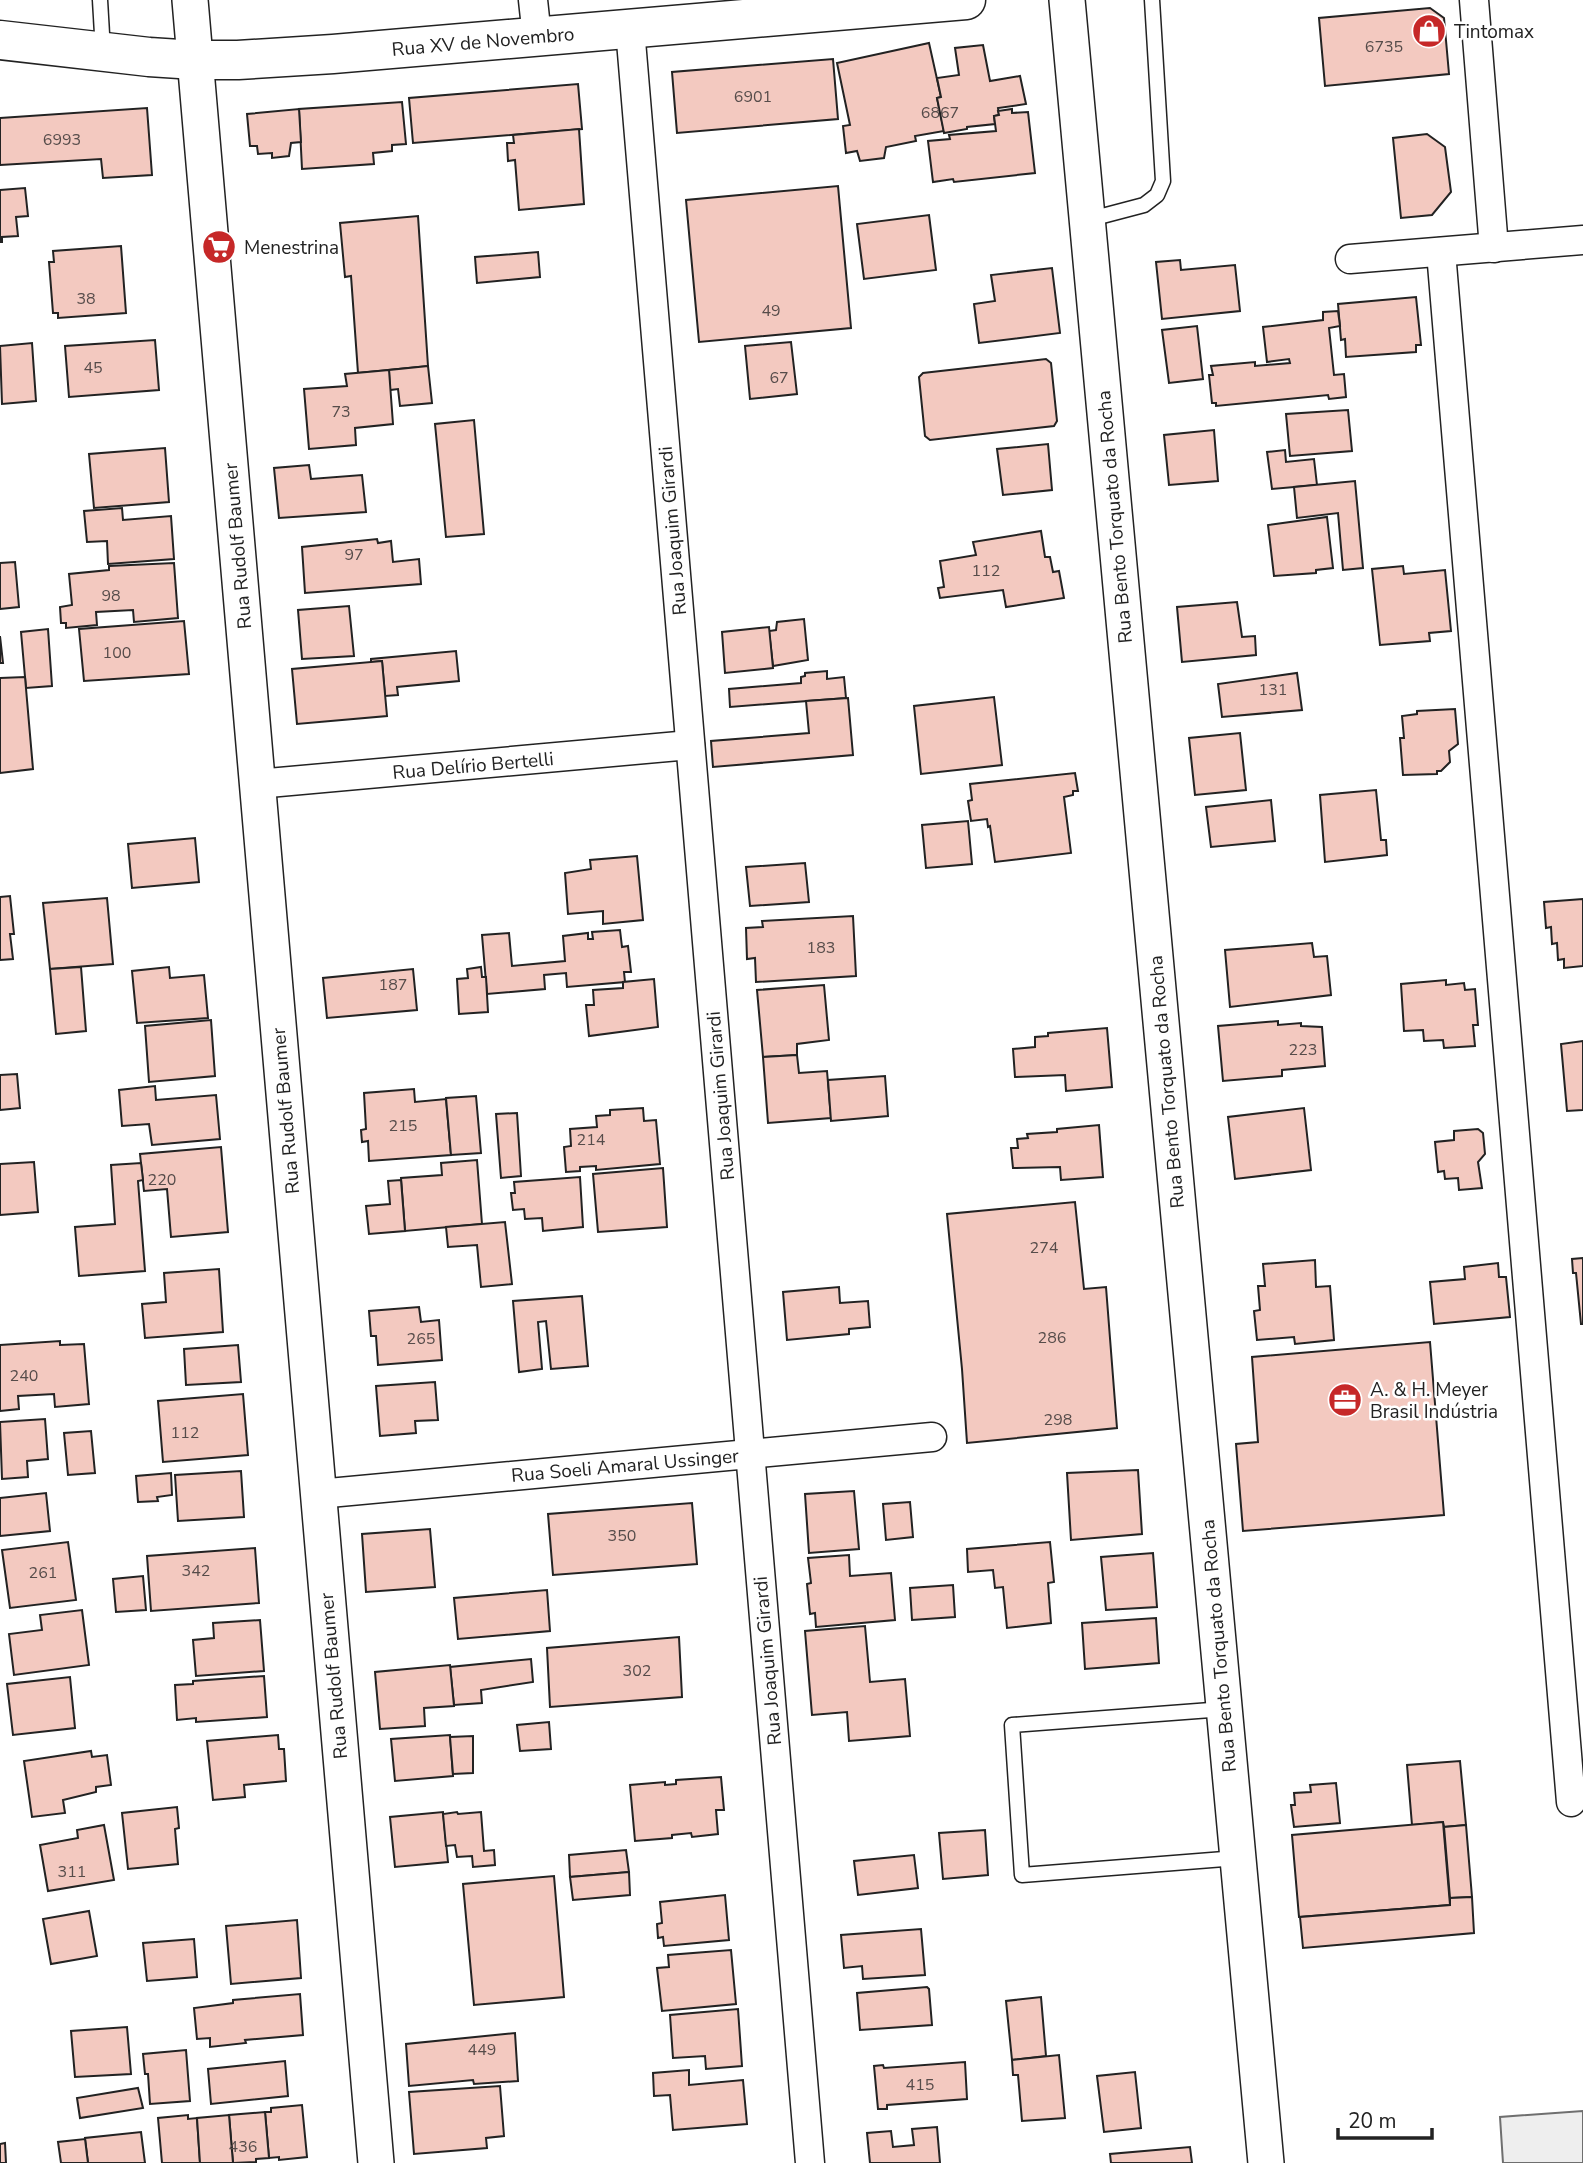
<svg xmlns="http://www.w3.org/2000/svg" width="1583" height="2163" font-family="'Nunito Sans',sans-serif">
<rect width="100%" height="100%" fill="#fff"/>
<polygon fill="#eee" stroke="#6f6f6f" stroke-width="2" points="1583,2111 1583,2163 1503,2163 1500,2117"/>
<g fill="#f3c9c0" stroke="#222" stroke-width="2">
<polygon points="1430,8 1444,18 1449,74 1325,86 1319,18"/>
<polygon points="929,43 941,97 937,98 944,131 915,136 916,141 886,147 884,158 860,161 857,151 846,153 843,126 850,125 837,63"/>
<polygon points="983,45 990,81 1020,76 1026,104 998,108 999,115 994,116 995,124 967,127 967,129 944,133 937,98 941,97 937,78 959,75 955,48"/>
<polygon points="833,59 838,119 677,133 672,72"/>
<polygon points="578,84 582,129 413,143 409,98"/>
<polygon points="402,102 406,144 392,145 392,151 373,153 374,164 302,169 299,109"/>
<polygon points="147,108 152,175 103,178 101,159 0,165 0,118"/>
<polygon points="299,109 301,142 291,143 289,156 272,158 272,153 258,154 257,146 250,146 247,114"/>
<polygon points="1012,109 1012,113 1028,112 1035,173 954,182 953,179 933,182 928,141 950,139 949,135 996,131 994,116 999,115 998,111"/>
<polygon points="579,129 584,204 519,210 515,160 508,161 507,143 514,143 513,135"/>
<polygon points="1427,134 1445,147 1451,192 1432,215 1401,218 1393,138"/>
<polygon points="838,186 851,328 699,342 686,200"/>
<polygon points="25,188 28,216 16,217 18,236 2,237 2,242 0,242 0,190"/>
<polygon points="929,215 936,270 864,279 857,224"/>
<polygon points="418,216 428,366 358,373 351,276 345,277 340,223"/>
<polygon points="121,246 126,313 58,318 58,313 53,313 49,262 54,262 53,251"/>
<polygon points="538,252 540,277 477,283 475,257"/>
<polygon points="1180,260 1181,270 1235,265 1240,311 1162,319 1156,262"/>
<polygon points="1052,268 1060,333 979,343 974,304 995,301 991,275"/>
<polygon points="1416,297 1421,345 1416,345 1416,352 1346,357 1345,339 1341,340 1338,304"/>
<polygon points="1338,311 1340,326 1329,328 1334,375 1344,374 1346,397 1329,399 1328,395 1216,406 1216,403 1212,403 1209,375 1213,375 1211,366 1255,362 1255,366 1290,363 1289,359 1267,362 1263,327 1323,320 1323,312"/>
<polygon points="1197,326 1203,379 1169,383 1162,330"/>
<polygon points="155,340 159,390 69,397 65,346"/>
<polygon points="791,342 797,394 750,399 745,346"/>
<polygon points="32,343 36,401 2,404 0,346"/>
<polygon points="1046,359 1051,363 1057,421 1054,426 930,440 925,436 919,377 923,373"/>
<polygon points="428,366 432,403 400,406 398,389 390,390 389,370"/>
<polygon points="389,370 393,424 355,428 356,445 309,449 304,389 347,386 345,374"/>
<polygon points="1348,410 1352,451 1290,456 1286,414"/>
<polygon points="474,420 484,534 446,537 435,424"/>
<polygon points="1214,430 1218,481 1169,485 1164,435"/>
<polygon points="1048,444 1052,490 1003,495 997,449"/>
<polygon points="165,448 169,502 94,508 89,454"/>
<polygon points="1285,450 1286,462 1314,459 1317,485 1272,489 1267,452"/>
<polygon points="309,465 311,479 362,475 366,512 279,518 274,468"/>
<polygon points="1355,481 1363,568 1343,570 1338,513 1297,518 1294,487"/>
<polygon points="122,508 123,520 171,516 174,559 108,564 107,541 87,542 84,511"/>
<polygon points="1327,517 1333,568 1316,570 1316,573 1274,576 1268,525"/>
<polygon points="1041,531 1045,557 1050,557 1053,572 1059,571 1064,598 1006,607 1003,590 940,598 938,588 944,587 940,561 976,555 973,542"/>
<polygon points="377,539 378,543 391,541 393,562 419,559 421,584 305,593 302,547"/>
<polygon points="15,562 19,607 0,609 0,563"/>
<polygon points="174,563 178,618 134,622 133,610 96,612 97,625 66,628 66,623 61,623 60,607 72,605 69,574 109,570 109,566"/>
<polygon points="1403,566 1404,574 1445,570 1451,631 1429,633 1430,641 1380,645 1372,569"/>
<polygon points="1237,602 1242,637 1255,636 1256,655 1182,662 1177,607"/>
<polygon points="349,606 354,656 302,659 298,610"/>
<polygon points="804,619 808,660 773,666 769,631 776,630 777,622"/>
<polygon points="184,621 189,674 84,681 79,629"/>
<polygon points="769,627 773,668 725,673 722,632"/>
<polygon points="48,629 52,686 26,688 21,632"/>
<polygon points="0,636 3,663 0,663"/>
<polygon points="456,651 459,681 397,687 398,695 385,696 382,661 371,662 371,659"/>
<polygon points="382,661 387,716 297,724 292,669"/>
<polygon points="827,671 827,679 844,677 846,698 730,707 729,689 801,683 801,677 805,676 805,673"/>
<polygon points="1297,673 1302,710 1222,717 1218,684"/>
<polygon points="25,677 33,769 0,773 0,678"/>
<polygon points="994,697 1002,765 921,774 914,706"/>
<polygon points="848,698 853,755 713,767 711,741 809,733 806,701"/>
<polygon points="1455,709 1458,744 1449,751 1450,762 1441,771 1437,771 1437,774 1403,775 1400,738 1404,738 1402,716 1417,714 1417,711"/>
<polygon points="1240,733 1246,790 1195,795 1189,738"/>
<polygon points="1075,773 1078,791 1073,791 1073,795 1064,797 1071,853 995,862 990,826 988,827 987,819 971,821 968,801 972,800 970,784"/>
<polygon points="1376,790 1381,840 1386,840 1387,855 1325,862 1320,795"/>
<polygon points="1271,800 1275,841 1211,847 1206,807"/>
<polygon points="968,821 972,864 926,868 922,825"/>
<polygon points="195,838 199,882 132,888 128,844"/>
<polygon points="637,856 643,920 603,924 603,911 568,914 565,873 591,869 590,860"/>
<polygon points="805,863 809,902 750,906 746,867"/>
<polygon points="10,896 14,934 10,934 13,959 0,960 0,897"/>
<polygon points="107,898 113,964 50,969 43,903"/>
<polygon points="1583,899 1583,966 1564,968 1564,959 1558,960 1557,943 1552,944 1551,927 1546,928 1544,902"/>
<polygon points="853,916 856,976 756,982 755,958 747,959 746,928 763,927 762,921"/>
<polygon points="620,930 622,947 628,946 631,972 624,972 625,982 567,987 566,973 544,975 545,989 487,994 482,935 509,933 512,966 565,961 563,936 588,933 588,939 593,939 592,932"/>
<polygon points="1312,943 1314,957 1327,956 1331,995 1230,1007 1225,950"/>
<polygon points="81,967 86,1031 56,1034 50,969"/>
<polygon points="169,967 170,978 204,975 208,1018 137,1023 132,971"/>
<polygon points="481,967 482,977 486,977 488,1012 459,1014 457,979 468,978 467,969"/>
<polygon points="413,969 417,1010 327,1018 323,978"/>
<polygon points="654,979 658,1027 589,1036 586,1005 594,1005 593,990 623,988 623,982"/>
<polygon points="1446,980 1446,985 1464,983 1465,990 1475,989 1478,1025 1473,1025 1475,1046 1444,1048 1443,1040 1424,1041 1423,1030 1404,1031 1401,984"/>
<polygon points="824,985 829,1040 797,1044 797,1055 763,1057 757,990"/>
<polygon points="211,1020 215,1076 149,1082 145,1026"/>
<polygon points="1278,1021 1278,1025 1301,1023 1301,1026 1322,1027 1325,1066 1282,1070 1282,1076 1223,1081 1218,1026"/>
<polygon points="1107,1028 1112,1087 1066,1091 1065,1075 1015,1077 1013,1049 1035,1047 1035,1037 1048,1036 1048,1033"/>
<polygon points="1583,1041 1583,1110 1567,1111 1561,1044"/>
<polygon points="797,1055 799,1073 827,1071 831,1118 768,1123 763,1057"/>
<polygon points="17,1074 20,1108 0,1110 0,1075"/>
<polygon points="885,1076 888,1116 831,1121 828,1080"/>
<polygon points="155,1086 156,1100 216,1095 220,1139 152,1145 149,1124 122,1126 119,1090"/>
<polygon points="414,1089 415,1102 446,1099 451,1155 369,1161 368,1141 362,1142 361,1130 366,1129 364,1093"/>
<polygon points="476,1096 481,1153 451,1155 446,1098"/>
<polygon points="643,1108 644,1121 656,1120 660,1164 596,1170 596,1166 580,1167 580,1171 566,1172 564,1147 571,1146 570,1129 597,1127 596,1116 610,1115 610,1110"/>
<polygon points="1304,1108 1311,1170 1235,1179 1228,1117"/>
<polygon points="517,1113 521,1176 501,1178 496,1114"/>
<polygon points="1099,1125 1103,1177 1061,1180 1060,1167 1013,1168 1011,1148 1018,1148 1017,1139 1028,1138 1027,1134 1057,1132 1057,1129"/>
<polygon points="1478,1129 1483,1133 1485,1154 1478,1162 1482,1188 1459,1190 1458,1178 1445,1179 1444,1171 1438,1172 1435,1142 1454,1140 1454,1131"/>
<polygon points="221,1147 228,1232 171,1237 167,1189 144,1191 140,1154"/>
<polygon points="477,1160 482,1224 405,1231 401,1178 442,1175 441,1163"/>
<polygon points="34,1162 38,1212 0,1215 0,1164"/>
<polygon points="141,1163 143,1180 138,1181 145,1271 79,1276 75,1227 115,1224 111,1165"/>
<polygon points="663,1168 667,1227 598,1232 593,1174"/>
<polygon points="580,1177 583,1227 543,1231 542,1218 525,1219 524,1209 513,1210 511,1193 515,1193 514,1182"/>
<polygon points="401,1180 405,1231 369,1234 366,1206 390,1204 388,1181"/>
<polygon points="1075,1202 1084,1289 1106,1287 1117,1428 967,1443 962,1369 947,1214"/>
<polygon points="505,1222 512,1284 481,1287 477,1245 448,1247 446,1227"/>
<polygon points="1583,1258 1583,1324 1581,1324 1576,1273 1573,1273 1572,1259"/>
<polygon points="1315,1260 1316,1287 1330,1286 1334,1340 1295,1344 1294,1337 1257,1340 1254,1311 1260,1310 1258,1286 1265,1286 1263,1264"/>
<polygon points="1498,1263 1499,1277 1506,1277 1510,1317 1434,1324 1430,1282 1465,1279 1464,1267"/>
<polygon points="219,1269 223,1332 145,1338 142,1304 166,1302 164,1273"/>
<polygon points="839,1287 840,1303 868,1301 870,1327 849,1329 849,1334 787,1340 783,1292"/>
<polygon points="582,1296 588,1366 551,1369 546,1321 538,1322 542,1369 519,1372 513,1301"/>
<polygon points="419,1307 421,1322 439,1320 442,1360 378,1365 376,1336 371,1336 369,1311"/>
<polygon points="60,1341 60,1345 84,1344 89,1404 55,1407 54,1394 18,1396 19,1409 0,1411 0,1345"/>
<polygon points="1430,1342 1444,1515 1243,1531 1236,1444 1258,1442 1252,1357"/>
<polygon points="238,1345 241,1382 186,1385 184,1349"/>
<polygon points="435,1382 438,1420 415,1421 416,1433 380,1436 376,1386"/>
<polygon points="243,1394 248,1455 163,1462 158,1401"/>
<polygon points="45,1419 48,1459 27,1461 28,1477 2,1479 0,1422"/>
<polygon points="91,1431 95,1473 68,1475 64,1433"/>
<polygon points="1138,1470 1142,1534 1071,1540 1067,1473"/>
<polygon points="241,1471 244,1517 178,1521 175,1475"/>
<polygon points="171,1473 172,1495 157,1497 158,1501 138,1502 136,1476"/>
<polygon points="854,1491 859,1549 809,1553 805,1494"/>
<polygon points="46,1493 50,1531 0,1536 0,1498"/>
<polygon points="910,1502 913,1537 886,1540 883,1504"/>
<polygon points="692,1503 697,1564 553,1575 548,1514"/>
<polygon points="430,1529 435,1587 366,1592 362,1534"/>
<polygon points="68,1542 76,1600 10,1608 2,1550"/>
<polygon points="1050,1542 1054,1582 1048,1583 1051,1623 1007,1628 1003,1587 995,1588 993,1570 968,1572 967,1549"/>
<polygon points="255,1548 259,1603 151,1611 147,1556"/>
<polygon points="1153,1553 1157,1607 1106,1610 1101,1557"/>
<polygon points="849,1555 850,1576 891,1573 895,1620 816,1627 815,1613 810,1614 807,1584 811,1583 808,1558"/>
<polygon points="143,1576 146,1610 116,1612 113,1579"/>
<polygon points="953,1585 955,1617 912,1620 910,1588"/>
<polygon points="547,1590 550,1631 458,1639 454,1598"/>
<polygon points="82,1610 89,1665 14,1675 9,1634 42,1630 40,1615"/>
<polygon points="1156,1618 1159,1663 1085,1669 1082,1623"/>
<polygon points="260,1620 264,1671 196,1676 193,1640 214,1638 213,1623"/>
<polygon points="865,1626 870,1682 905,1679 910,1736 849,1741 847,1712 812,1715 805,1631"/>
<polygon points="679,1637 682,1697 550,1707 547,1648"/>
<polygon points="531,1659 533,1682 481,1690 482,1703 454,1705 450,1667"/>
<polygon points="450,1665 454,1706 424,1708 425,1726 380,1729 375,1672"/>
<polygon points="264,1676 267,1717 196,1722 196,1718 177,1720 175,1685 193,1684 193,1681"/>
<polygon points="70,1677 75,1728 13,1735 7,1684"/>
<polygon points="549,1722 551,1749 520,1751 517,1725"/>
<polygon points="278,1735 279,1749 284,1749 286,1781 244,1785 245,1797 213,1800 207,1741"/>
<polygon points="450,1735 453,1776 395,1781 391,1739"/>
<polygon points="473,1736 473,1773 453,1774 450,1737"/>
<polygon points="91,1751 92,1757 107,1755 111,1785 96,1787 96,1792 63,1800 65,1813 32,1817 24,1761"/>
<polygon points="1460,1761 1466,1825 1444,1827 1443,1822 1412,1825 1407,1765"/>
<polygon points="721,1777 724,1810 716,1810 718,1834 692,1837 691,1833 672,1835 672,1838 635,1841 630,1785 665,1782 665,1785 676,1784 676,1780"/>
<polygon points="1336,1783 1340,1823 1294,1827 1291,1805 1295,1805 1294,1793 1311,1792 1310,1785"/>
<polygon points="177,1807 179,1828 175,1829 178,1864 128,1869 122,1813"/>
<polygon points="443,1812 448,1862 395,1867 390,1817"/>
<polygon points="457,1812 458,1814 481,1812 484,1851 494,1850 495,1865 473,1867 472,1856 457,1857 455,1845 446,1846 443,1814"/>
<polygon points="1443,1822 1450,1905 1299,1917 1292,1835"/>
<polygon points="104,1825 114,1880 48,1891 40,1845 78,1838 77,1830"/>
<polygon points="1466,1825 1472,1897 1450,1898 1444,1827"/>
<polygon points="985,1830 988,1875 943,1879 939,1833"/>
<polygon points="626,1850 629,1872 570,1877 569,1855"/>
<polygon points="914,1855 918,1888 858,1895 854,1861"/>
<polygon points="629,1872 630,1895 573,1900 570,1877"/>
<polygon points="554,1876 564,1997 474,2005 463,1884"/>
<polygon points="725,1895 729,1940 664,1946 663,1937 658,1938 657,1924 662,1923 660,1902"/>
<polygon points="1472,1897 1474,1933 1303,1948 1300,1917 1450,1905 1450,1898"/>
<polygon points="89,1911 97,1956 51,1964 43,1919"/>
<polygon points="297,1920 301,1978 231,1984 226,1926"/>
<polygon points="921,1929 925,1975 863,1979 862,1966 844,1968 841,1935"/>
<polygon points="194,1939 197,1977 147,1981 143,1943"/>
<polygon points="731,1950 736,2004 662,2011 657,1968 669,1967 668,1955"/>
<polygon points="927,1987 929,1989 932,2025 860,2030 857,1993"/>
<polygon points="300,1994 303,2035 245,2040 246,2043 210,2047 210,2038 197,2039 194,2008 233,2003 233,2000"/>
<polygon points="1041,1997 1046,2056 1012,2060 1006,2001"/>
<polygon points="738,2009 742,2066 706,2069 705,2056 673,2058 670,2015"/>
<polygon points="127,2027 131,2074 75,2077 71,2031"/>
<polygon points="515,2033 518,2081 474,2084 473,2080 409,2086 406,2044"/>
<polygon points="186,2050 190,2101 150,2104 148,2074 145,2074 143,2054"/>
<polygon points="1059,2055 1065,2118 1022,2121 1018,2075 1013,2075 1012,2060"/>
<polygon points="285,2061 288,2096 211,2104 208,2069"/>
<polygon points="965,2062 967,2099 887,2105 887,2109 878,2109 874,2066 883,2065 884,2068"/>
<polygon points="689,2070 689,2085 743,2080 747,2124 673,2130 670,2095 654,2096 653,2073"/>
<polygon points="1135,2072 1141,2128 1104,2132 1097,2076"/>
<polygon points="500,2086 504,2136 486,2138 487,2148 414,2154 409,2092"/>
<polygon points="138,2088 143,2108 80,2118 77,2098"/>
<polygon points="302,2105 307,2157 279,2160 279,2157 269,2158 265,2112 271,2112 271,2108"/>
<polygon points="265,2112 269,2158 256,2159 256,2162 233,2163 229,2115"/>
<polygon points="188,2115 188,2119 197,2118 200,2163 162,2163 158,2118"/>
<polygon points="229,2115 233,2163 200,2163 197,2118"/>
<polygon points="937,2127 940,2163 870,2163 867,2133 891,2131 893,2147 914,2145 912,2129"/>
<polygon points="141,2132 145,2163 88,2163 85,2138"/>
<polygon points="85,2139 88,2163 61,2163 58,2142"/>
<polygon points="5,2143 6,2163 0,2163 0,2144"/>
<polygon points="1190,2147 1192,2163 1111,2163 1110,2154"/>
</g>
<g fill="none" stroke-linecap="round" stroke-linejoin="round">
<g stroke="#222" stroke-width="17">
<g id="service">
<polyline points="100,0 103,51"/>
<polyline points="1087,220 1144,205 1157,195 1163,181 1152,0"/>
<polyline points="1224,1709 1012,1725 1022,1875 1237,1858"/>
</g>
</g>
<g stroke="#222" stroke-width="31">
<g id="minor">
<polyline points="533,0 537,37"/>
<polyline points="1474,0 1494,248"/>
<polyline points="630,29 810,2163"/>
<polyline points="1441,252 1571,1802"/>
<polyline points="1350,259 1583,240"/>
<polyline points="257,784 690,745"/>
<polyline points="318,1494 932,1437"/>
</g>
</g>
<g stroke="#222" stroke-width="38">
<g id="tertiary">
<polyline points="190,0 376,2163"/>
<polyline points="1067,0 1266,2163"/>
</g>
</g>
<g stroke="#222" stroke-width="41">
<polyline id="primary" points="0,40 149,57 195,60 238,60 333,54 966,0"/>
</g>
<use href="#service" stroke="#fff" stroke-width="14"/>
<use href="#minor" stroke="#fff" stroke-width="28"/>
<use href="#tertiary" stroke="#fff" stroke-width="35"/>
<use href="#primary" stroke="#fff" stroke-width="38"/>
</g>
<defs>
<g id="shop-disc" transform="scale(1.75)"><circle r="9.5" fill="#c62828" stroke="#fff"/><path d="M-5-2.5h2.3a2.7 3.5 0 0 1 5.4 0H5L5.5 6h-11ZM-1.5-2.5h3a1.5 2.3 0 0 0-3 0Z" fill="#fff"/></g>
<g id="supermarket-disc" transform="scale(1.75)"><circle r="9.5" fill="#c62828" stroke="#fff"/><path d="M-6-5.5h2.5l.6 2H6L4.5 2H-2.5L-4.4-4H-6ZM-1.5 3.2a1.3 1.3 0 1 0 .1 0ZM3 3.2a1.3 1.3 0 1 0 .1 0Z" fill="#fff"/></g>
<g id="office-disc" transform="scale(1.75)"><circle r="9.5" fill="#c62828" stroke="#fff"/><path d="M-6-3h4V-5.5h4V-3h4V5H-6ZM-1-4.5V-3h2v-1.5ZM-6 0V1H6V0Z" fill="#fff"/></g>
</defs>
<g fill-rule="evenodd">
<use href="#shop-disc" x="1429" y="31"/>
<use href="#supermarket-disc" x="219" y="247"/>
<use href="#office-disc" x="1345" y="1400"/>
</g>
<g text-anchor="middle" stroke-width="5" stroke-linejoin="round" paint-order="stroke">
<g font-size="16" fill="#564c4a">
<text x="1384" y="52">6735</text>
<text x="753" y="102">6901</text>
<text x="940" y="118">6867</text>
<text x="62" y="145">6993</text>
<text x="86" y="304">38</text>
<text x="771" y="316">49</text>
<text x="93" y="373">45</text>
<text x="779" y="383">67</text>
<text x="341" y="417">73</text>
<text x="354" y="560">97</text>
<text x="986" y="576">112</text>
<text x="111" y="601">98</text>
<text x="117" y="658">100</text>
<text x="1273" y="695">131</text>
<text x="821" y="953">183</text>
<text x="393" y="990">187</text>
<text x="1303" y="1055">223</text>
<text x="403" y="1131">215</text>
<text x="591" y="1145">214</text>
<text x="162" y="1185">220</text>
<text x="1044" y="1253">274</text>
<text x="1052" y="1343">286</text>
<text x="421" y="1344">265</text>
<text x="24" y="1381">240</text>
<text x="1058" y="1425">298</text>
<text x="185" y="1438">112</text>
<text x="622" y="1541">350</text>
<text x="196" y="1576">342</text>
<text x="43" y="1578">261</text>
<text x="637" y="1676">302</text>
<text x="72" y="1877">311</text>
<text x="482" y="2055">449</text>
<text x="920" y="2090">415</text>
<text x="243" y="2152">436</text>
</g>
<g font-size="19" fill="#222" stroke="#fff" text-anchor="start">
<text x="1454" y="38">Tintomax</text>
<text x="244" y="254">Menestrina</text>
<text x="1370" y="1396">A. &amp; H. Meyer<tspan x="1370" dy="22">Brasil Indústria</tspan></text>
</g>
<g font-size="19" fill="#222" stroke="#fff">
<text transform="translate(483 41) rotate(-5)" y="7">Rua XV de Novembro</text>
<text transform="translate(1114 517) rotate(-95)" y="7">Rua Bento Torquato da Rocha</text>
<text transform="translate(672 531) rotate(-95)" y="7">Rua Joaquim Girardi</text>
<text transform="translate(237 546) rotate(-95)" y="7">Rua Rudolf Baumer</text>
<text transform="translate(473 765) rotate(-5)" y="7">Rua Delírio Bertelli</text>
<text transform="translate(1166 1082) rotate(-95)" y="7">Rua Bento Torquato da Rocha</text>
<text transform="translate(720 1096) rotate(-95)" y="7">Rua Joaquim Girardi</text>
<text transform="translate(285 1111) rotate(-95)" y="7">Rua Rudolf Baumer</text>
<text transform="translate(625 1465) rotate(-5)" y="7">Rua Soeli Amaral Ussinger</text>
<text transform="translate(1218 1646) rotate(-95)" y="7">Rua Bento Torquato da Rocha</text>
<text transform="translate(767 1661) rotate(-95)" y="7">Rua Joaquim Girardi</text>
<text transform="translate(333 1676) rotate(-95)" y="7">Rua Rudolf Baumer</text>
</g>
</g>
<path d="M1338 2128v10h94v-10" fill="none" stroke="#222222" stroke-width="3.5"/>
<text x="1348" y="2128" font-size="21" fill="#222222" stroke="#ffffff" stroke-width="5" paint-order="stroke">20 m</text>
</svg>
